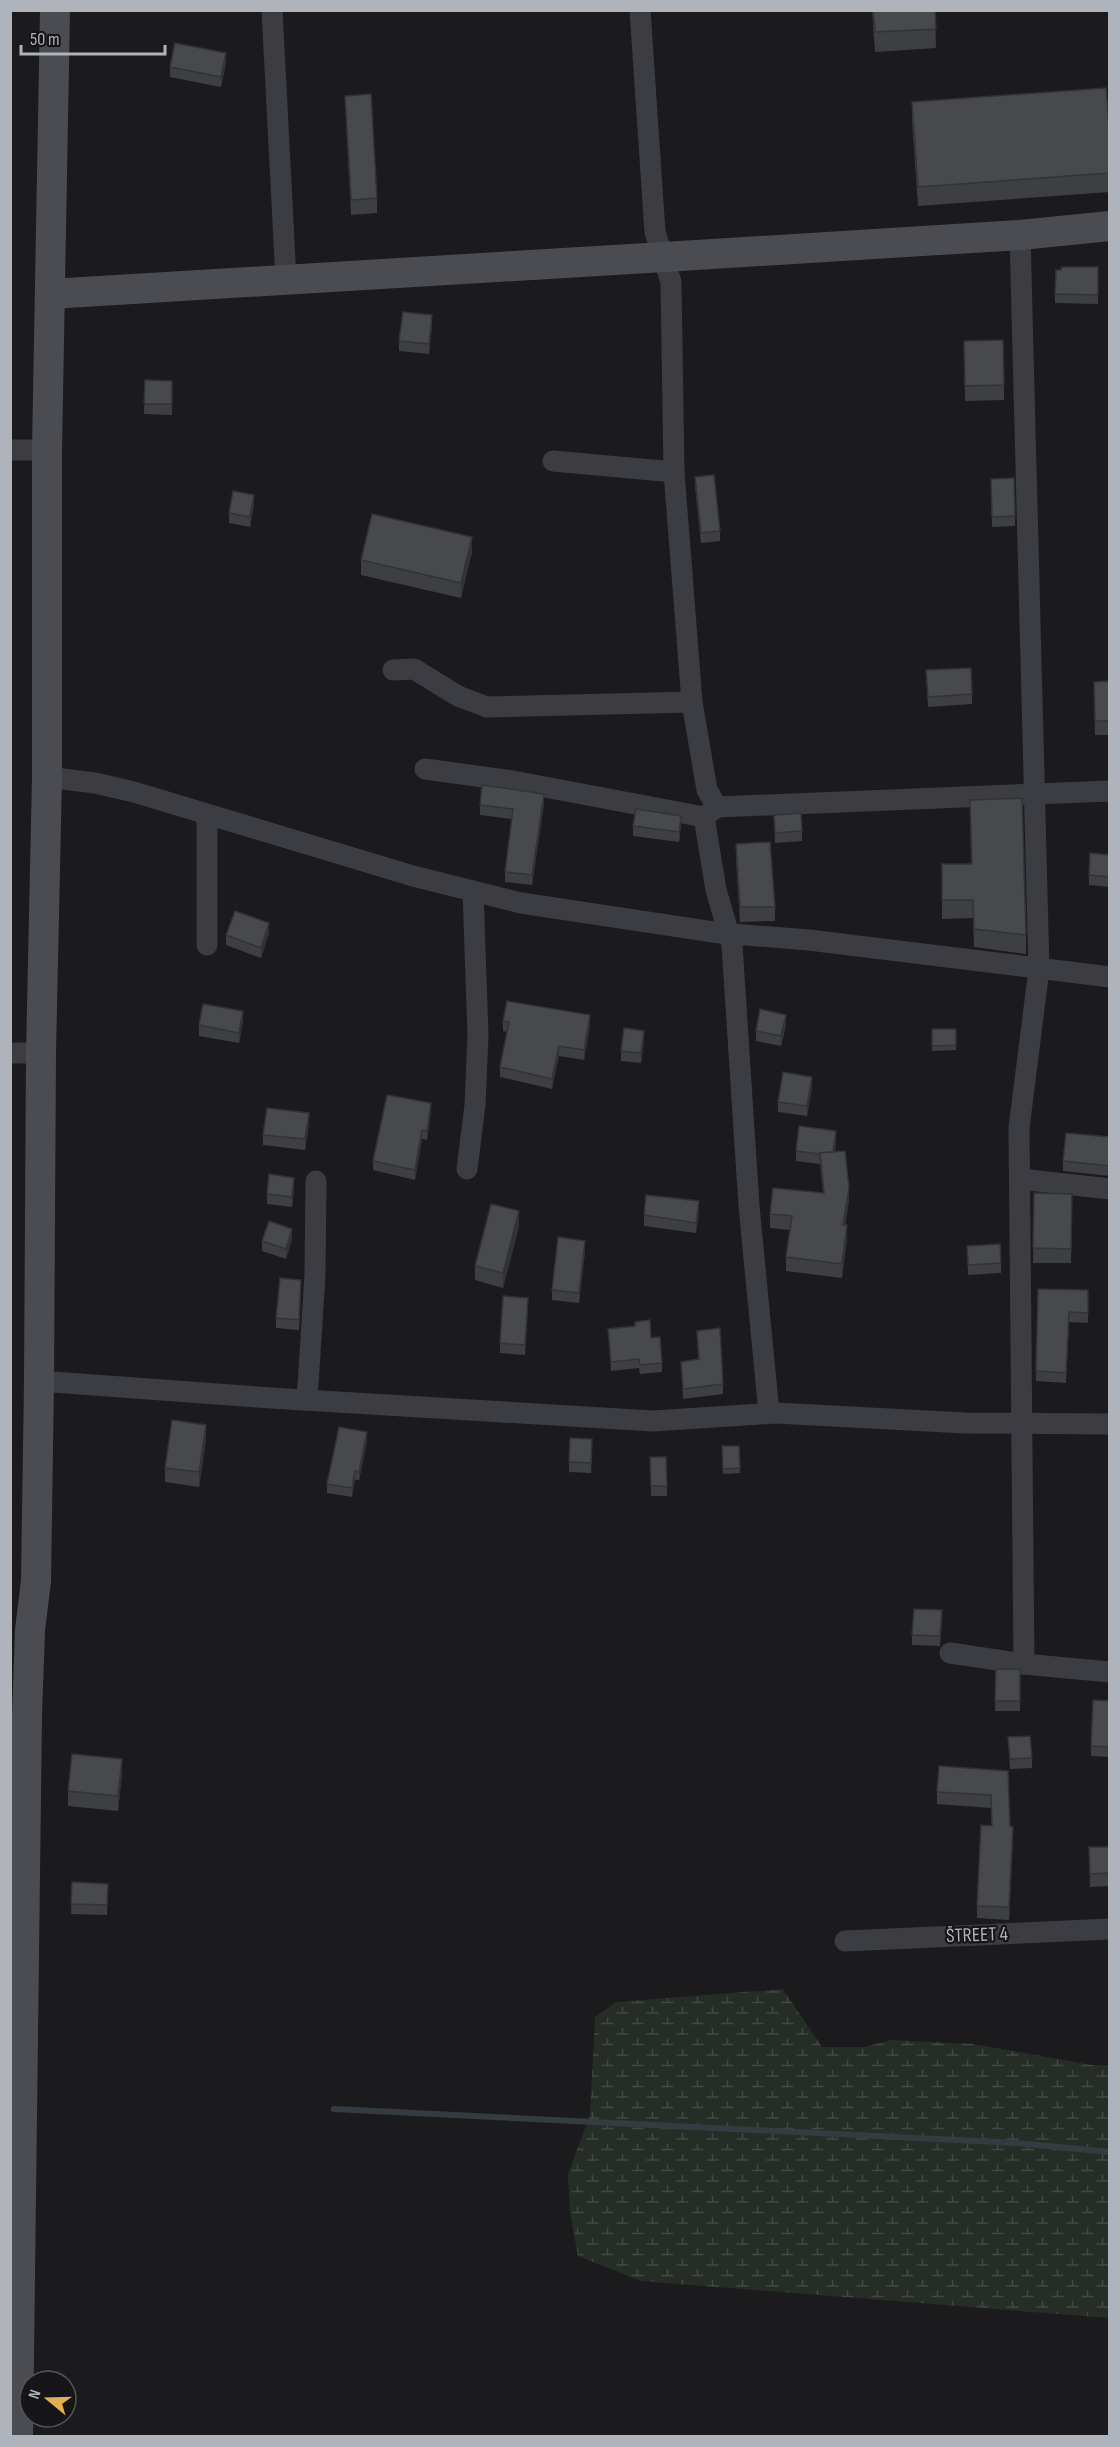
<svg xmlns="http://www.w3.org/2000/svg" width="1120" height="2447" font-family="'Sofia Sans Condensed',sans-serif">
<defs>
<pattern id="wetland-marsh" width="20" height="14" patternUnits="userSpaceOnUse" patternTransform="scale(1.5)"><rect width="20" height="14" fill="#252d26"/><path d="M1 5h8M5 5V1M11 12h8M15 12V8" fill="none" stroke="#424944"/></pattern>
</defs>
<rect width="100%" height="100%" fill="#1b1b1d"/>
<polygon fill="url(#wetland-marsh)" points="783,1989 822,2047 864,2047 891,2040 974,2044 1091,2065 1109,2065 1109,2318 641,2281 578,2256 570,2212 568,2174 590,2115 595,2017 616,2002"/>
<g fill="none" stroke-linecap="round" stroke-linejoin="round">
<polyline stroke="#343c42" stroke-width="6" points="334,2109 1017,2143 1110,2152"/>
<g stroke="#3c3d42" stroke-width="21">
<polyline points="272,10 286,280"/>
<polyline points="640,10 655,232 671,282 674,472 692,702 707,790 717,807 704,817 716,890 732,945 749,1206 769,1413"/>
<polyline points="1020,235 1039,969 1019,1128 1024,1664"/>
<polyline points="10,450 47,450"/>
<polyline points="553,461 674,472"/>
<polyline points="393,670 414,669 458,696 487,707 692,702"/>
<polyline points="425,769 513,781 704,817"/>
<polyline points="47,777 95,783 134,792 413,876 521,903 720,933 809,940 1110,977"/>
<polyline points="717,807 1110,791"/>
<polyline points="207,815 207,945"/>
<polyline points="10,1053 41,1053"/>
<polyline points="467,1169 475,1105 478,1035 473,891"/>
<polyline points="1020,1179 1110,1189"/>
<polyline points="39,1381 271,1398 653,1421 776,1413 965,1423 1110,1424"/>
<polyline points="307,1400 315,1275 316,1181"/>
<polyline points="950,1653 1024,1664 1110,1672"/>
<polyline points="845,1941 1110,1929"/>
</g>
<g stroke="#4a4c52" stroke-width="30">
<polyline points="50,294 664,257 1020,235 1110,226"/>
<polyline points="18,2436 27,1715 30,1630 36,1581 39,1381 41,1053 47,777 47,450 55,10"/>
</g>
</g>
<g fill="#3e3f42">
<polygon points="872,10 935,10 936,48 875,52"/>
<polygon points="226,63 221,87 170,77 170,67"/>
<polygon points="345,96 377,198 377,213 351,215"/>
<polygon points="912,102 1110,140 1110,192 918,206 912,121"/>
<polygon points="1098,267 1098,304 1055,303 1055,294 1061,270"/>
<polygon points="432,325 429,354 399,351 399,341"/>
<polygon points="964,341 1004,385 1004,400 965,401"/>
<polygon points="145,380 172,381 172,415 144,414"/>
<polygon points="695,477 720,531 720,541 701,543 695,487"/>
<polygon points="991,479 1015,516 1015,526 992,527"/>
<polygon points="254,505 250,527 229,523 229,513"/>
<polygon points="472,552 461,598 361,575 361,560"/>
<polygon points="926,670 972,694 972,704 928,707"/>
<polygon points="1110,681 1110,735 1095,735 1094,682"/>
<polygon points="970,800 1026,935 1026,954 974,947 973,918 942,919 942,864 971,864"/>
<polygon points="544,804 532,885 505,882 505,872 512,819 480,815 480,805"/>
<polygon points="774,815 802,831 802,841 775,843"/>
<polygon points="633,826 681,826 679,842 633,836"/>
<polygon points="736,844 775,907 775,921 740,922 736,859"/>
<polygon points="1110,855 1110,887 1089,885 1089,875"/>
<polygon points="269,933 261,958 226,945 226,935"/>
<polygon points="243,1021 239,1043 199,1036 199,1025"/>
<polygon points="503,1021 590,1025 584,1060 559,1056 552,1089 500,1077 500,1067 507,1032 503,1031"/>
<polygon points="786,1025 781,1046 756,1041 756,1031"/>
<polygon points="932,1029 956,1029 956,1050 932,1051"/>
<polygon points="644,1041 641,1063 621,1061 621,1051"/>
<polygon points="812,1087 807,1116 778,1112 778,1102"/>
<polygon points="431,1112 427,1140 422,1139 415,1180 373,1170 373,1161"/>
<polygon points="309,1123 305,1150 263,1145 263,1135"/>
<polygon points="1110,1137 1110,1176 1063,1171 1063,1161"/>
<polygon points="836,1141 835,1152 849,1201 845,1225 847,1239 842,1278 786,1271 786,1257 790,1230 770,1228 770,1214 823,1193 820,1164 796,1161 796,1151"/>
<polygon points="294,1188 292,1207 267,1204 267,1194"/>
<polygon points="1034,1193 1072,1209 1071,1263 1033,1263"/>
<polygon points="699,1211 696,1233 644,1226 644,1215"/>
<polygon points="519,1226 503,1288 475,1280 475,1266"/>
<polygon points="292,1239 286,1259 262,1251 262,1241"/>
<polygon points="967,1246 1001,1263 1001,1273 968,1275"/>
<polygon points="585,1251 579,1303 552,1300 552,1290"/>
<polygon points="1038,1289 1088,1290 1088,1323 1069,1322 1066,1383 1036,1381"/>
<polygon points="301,1290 299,1330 276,1328 276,1318"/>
<polygon points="528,1308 525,1355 500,1353 500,1343"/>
<polygon points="608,1329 651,1338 662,1363 662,1372 640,1374 639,1368 611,1371"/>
<polygon points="697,1331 723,1384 723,1394 683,1399 681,1362 698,1360"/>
<polygon points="206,1440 199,1487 165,1482 165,1468"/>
<polygon points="367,1441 359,1480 355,1480 352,1497 327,1493 327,1484"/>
<polygon points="722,1446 739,1446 740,1473 723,1474"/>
<polygon points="592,1449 591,1473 569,1472 569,1462"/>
<polygon points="650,1457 666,1457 667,1496 651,1496"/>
<polygon points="942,1620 940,1646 912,1645 912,1635"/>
<polygon points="996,1669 1020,1669 1020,1711 995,1711"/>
<polygon points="1110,1701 1110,1757 1091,1756 1091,1746"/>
<polygon points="1008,1737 1032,1758 1032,1768 1010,1769"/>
<polygon points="1008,1771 1010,1826 1013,1839 1009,1920 977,1918 977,1906 992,1826 991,1808 937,1804 937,1792"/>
<polygon points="122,1774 118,1811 68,1806 68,1791"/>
<polygon points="1089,1847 1110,1847 1110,1886 1090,1887"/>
<polygon points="72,1882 108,1884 107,1915 71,1914"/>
</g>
<g fill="#323336">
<polygon points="226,53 226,63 221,87 221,77"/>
<polygon points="432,315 432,325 429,354 429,344"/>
<polygon points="254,495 254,505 250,527 250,517"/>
<polygon points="472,537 472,552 461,598 461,583"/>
<polygon points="544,794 544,804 532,885 532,875"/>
<polygon points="681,816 681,826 679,842 679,832"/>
<polygon points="269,923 269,933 261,958 261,948"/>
<polygon points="243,1011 243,1021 239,1043 239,1033"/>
<polygon points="590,1015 590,1025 584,1060 584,1050"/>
<polygon points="786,1015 786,1025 781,1046 781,1036"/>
<polygon points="644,1031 644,1041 641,1063 641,1053"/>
<polygon points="559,1046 559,1056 552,1089 552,1079"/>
<polygon points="812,1077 812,1087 807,1116 807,1106"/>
<polygon points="431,1103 431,1112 427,1140 427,1131"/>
<polygon points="309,1113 309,1123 305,1150 305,1139"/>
<polygon points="422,1130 422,1139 415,1180 415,1170"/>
<polygon points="836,1131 836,1141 833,1166 833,1156"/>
<polygon points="294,1178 294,1188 292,1207 292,1197"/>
<polygon points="849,1187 849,1201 843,1239 843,1225"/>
<polygon points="699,1201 699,1211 696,1233 696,1223"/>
<polygon points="519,1211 519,1226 503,1288 503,1273"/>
<polygon points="847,1225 847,1239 842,1278 842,1264"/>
<polygon points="292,1229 292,1239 286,1259 286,1249"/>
<polygon points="585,1241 585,1251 579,1303 579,1293"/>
<polygon points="206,1425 206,1440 199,1487 199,1472"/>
<polygon points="367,1432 367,1441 359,1480 359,1472"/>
<polygon points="355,1471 355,1480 352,1497 352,1488"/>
<polygon points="942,1610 942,1620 940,1646 940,1636"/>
<polygon points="122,1759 122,1774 118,1811 118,1796"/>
<polygon points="1013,1827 1013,1839 1009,1920 1009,1907"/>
</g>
<g fill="#48494d" stroke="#323336" stroke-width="1.5">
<polygon points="873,10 935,10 936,29 875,32"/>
<polygon points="175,43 226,53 221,77 170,67"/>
<polygon points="1106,88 1110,140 1110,173 918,187 912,102"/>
<polygon points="371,94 377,198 351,200 345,96"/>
<polygon points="1061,267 1098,267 1098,295 1055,294 1056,270 1061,270"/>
<polygon points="403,312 432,315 429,344 399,341"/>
<polygon points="1003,340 1004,385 965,386 964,341"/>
<polygon points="145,380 172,381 172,404 144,404"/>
<polygon points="714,475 720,531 701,533 695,477"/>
<polygon points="1014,478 1015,516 992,517 991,479"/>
<polygon points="233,491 254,495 250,517 229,513"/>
<polygon points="372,514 472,537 461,583 361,560"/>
<polygon points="971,668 972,694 928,697 926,670"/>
<polygon points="1110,681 1110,721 1095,721 1094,682"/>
<polygon points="482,785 544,794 532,875 505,872 513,809 480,805"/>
<polygon points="1022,798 1026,935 974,929 973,900 942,900 942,864 972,864 970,800"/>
<polygon points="636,809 681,816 679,832 633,826"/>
<polygon points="801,813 802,831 775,833 774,815"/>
<polygon points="770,842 775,907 740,907 736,844"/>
<polygon points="1090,853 1110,855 1110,877 1089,875"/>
<polygon points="235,911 269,923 261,948 226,935"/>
<polygon points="507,1001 590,1015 584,1050 559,1046 552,1079 500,1067 509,1022 503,1021"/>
<polygon points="203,1004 243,1011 239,1033 199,1025"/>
<polygon points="760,1009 786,1015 781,1036 756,1031"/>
<polygon points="624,1028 644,1031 641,1053 621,1051"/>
<polygon points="932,1029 956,1029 956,1045 932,1046"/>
<polygon points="783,1072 812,1077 807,1106 778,1102"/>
<polygon points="387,1095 431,1103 427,1131 422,1130 415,1170 373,1161"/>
<polygon points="267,1108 309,1113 305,1139 263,1135"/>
<polygon points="799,1126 836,1131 833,1152 820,1153 820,1154 796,1151"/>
<polygon points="1066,1133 1110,1137 1110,1166 1063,1161"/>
<polygon points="845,1151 849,1187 843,1225 847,1225 842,1264 786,1257 792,1216 770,1214 773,1188 824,1193 820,1153"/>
<polygon points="269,1174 294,1178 292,1197 267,1194"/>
<polygon points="1034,1193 1072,1194 1071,1249 1033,1248"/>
<polygon points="646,1195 699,1201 696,1223 644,1215"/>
<polygon points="491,1204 519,1211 503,1273 475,1266"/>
<polygon points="269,1221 292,1229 286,1249 262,1241"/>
<polygon points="558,1237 585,1241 579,1293 552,1290"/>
<polygon points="1000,1244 1001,1263 968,1265 967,1246"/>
<polygon points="280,1278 301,1280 299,1320 276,1318"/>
<polygon points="1038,1289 1088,1290 1088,1313 1069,1312 1066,1373 1036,1371"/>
<polygon points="503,1296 528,1298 525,1345 500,1343"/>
<polygon points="650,1320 651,1338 660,1337 662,1363 640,1365 639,1359 611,1362 608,1329 635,1326 635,1322"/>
<polygon points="720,1328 723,1384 683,1389 681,1362 699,1359 697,1331"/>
<polygon points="172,1420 206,1425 199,1472 165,1468"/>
<polygon points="339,1427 367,1432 359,1472 355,1471 352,1488 327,1484"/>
<polygon points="570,1438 592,1439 591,1463 569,1462"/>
<polygon points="722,1446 739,1446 740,1468 723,1469"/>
<polygon points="650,1457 666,1457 667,1486 651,1486"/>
<polygon points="914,1609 942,1610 940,1636 912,1635"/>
<polygon points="996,1669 1020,1669 1020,1701 995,1701"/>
<polygon points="1093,1700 1110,1701 1110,1747 1091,1746"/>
<polygon points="1030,1736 1032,1758 1010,1759 1008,1737"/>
<polygon points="72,1754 122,1759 118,1796 68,1791"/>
<polygon points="939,1766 1008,1771 1010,1826 1013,1827 1009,1907 977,1906 981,1825 992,1826 991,1795 937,1792"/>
<polygon points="1089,1847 1110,1847 1110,1873 1090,1874"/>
<polygon points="72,1882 108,1884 107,1905 71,1904"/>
</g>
<g text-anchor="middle" stroke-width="4.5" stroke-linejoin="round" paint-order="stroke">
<g font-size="20" fill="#afb3bb" stroke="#161618">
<text transform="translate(977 1934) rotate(-2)" y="7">S̄TREET 4</text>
</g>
</g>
<rect width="1120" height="2447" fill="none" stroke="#afb3bb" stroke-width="24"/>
<g transform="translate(48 2399) rotate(289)"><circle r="28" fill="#161618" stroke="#535559" stroke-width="1.5"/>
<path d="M0-4.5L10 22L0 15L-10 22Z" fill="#e4af4c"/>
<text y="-9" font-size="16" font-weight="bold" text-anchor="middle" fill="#afb3bb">N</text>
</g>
<path d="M21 45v9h144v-9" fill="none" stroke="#afb3bb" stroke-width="3"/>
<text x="30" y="45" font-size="18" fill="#afb3bb" stroke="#161618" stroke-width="4.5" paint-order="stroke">50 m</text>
</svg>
